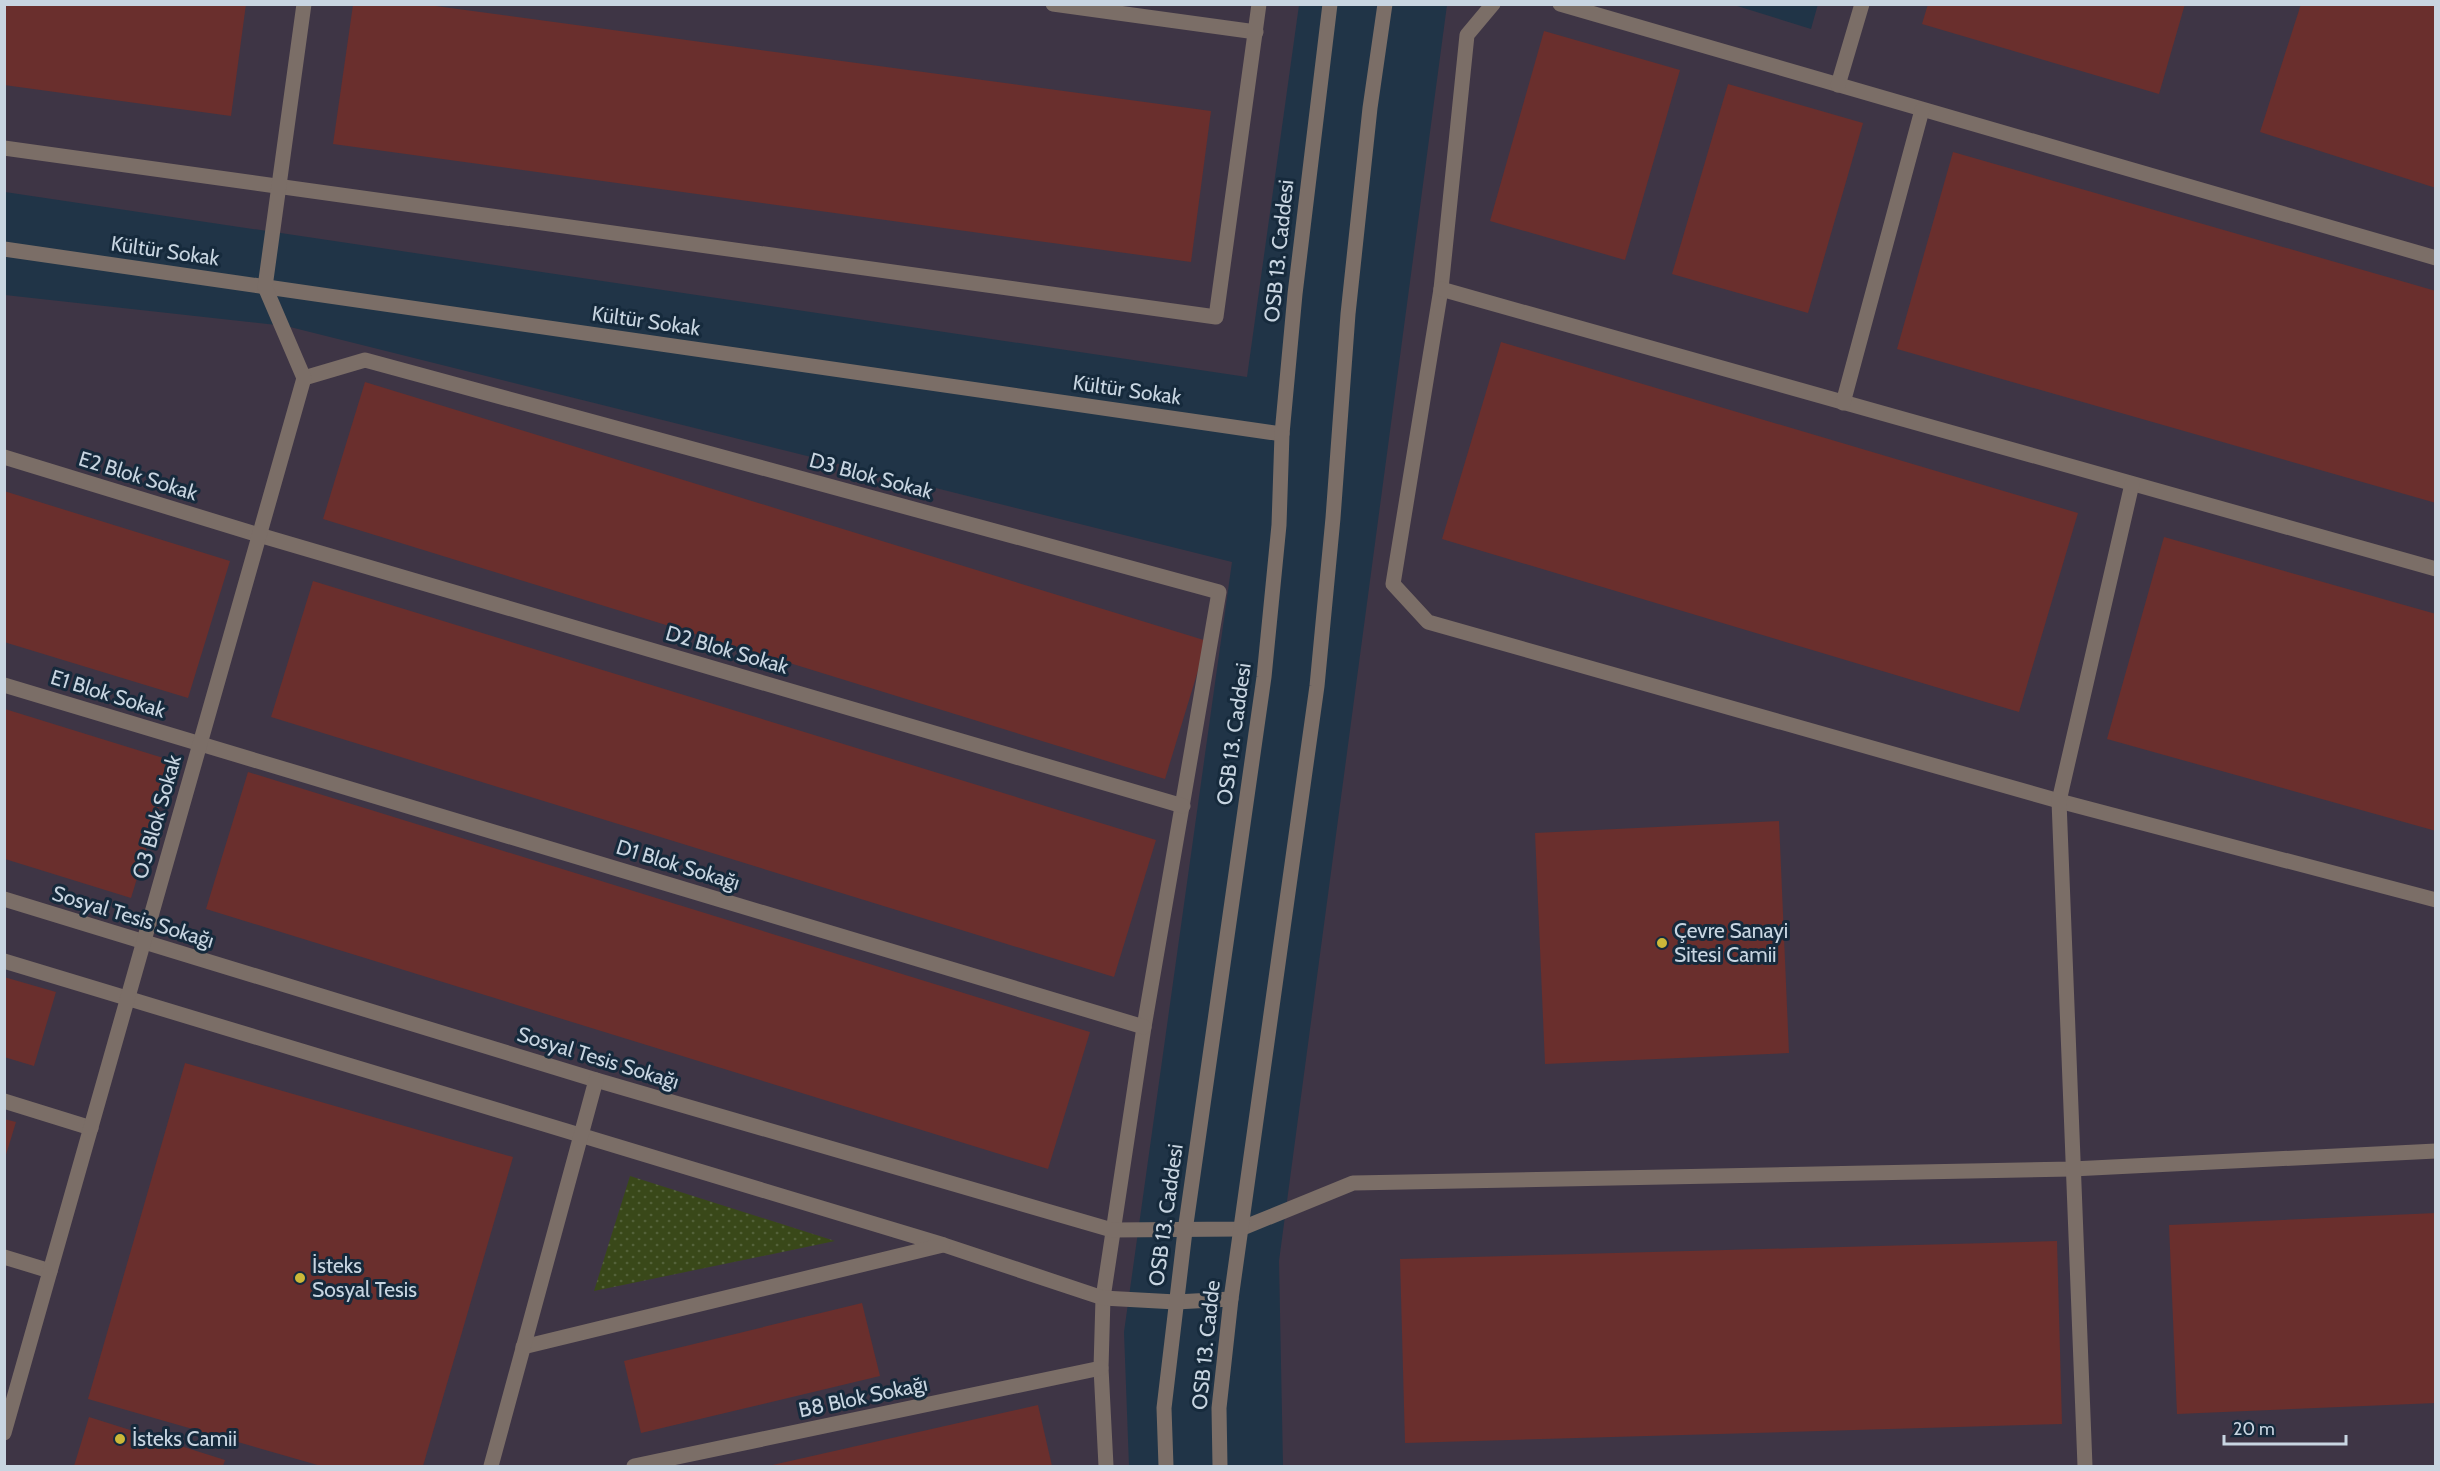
<svg xmlns="http://www.w3.org/2000/svg" width="2440" height="1471" font-family="Cabin,sans-serif">
<defs>
<pattern id="grass-dots" width="8" height="8" patternUnits="userSpaceOnUse" patternTransform="scale(1.5)"><rect width="8" height="8" fill="#394819"/><path d="M2 2h.1M6 6h.1" fill="none" stroke="#54623a" stroke-width="1.8" stroke-linecap="round"/></pattern>
</defs>
<rect width="100%" height="100%" fill="#203447"/>
<g fill="#3e3545">
<polygon points="1818,4 2435,5 2435,1466 1283,1466 1279,1261 1447,5 1734,5 1811,29"/>
<polygon points="4,5 1299,5 1247,377 5,192"/>
<polygon points="5,295 286,326 1232,562 1124,1332 1129,1466 5,1466"/>
</g>
<polygon fill="url(#grass-dots)" points="630,1176 835,1241 594,1291"/>
<g fill="#6a2f2d">
<polygon points="4,4 246,4 231,116 4,85"/>
<polygon points="1928,4 2185,4 2159,94 1922,24"/>
<polygon points="2301,4 2436,4 2436,188 2260,132"/>
<polygon points="353,5 428,5 1211,111 1191,262 333,144"/>
<polygon points="1544,31 1680,70 1625,260 1490,221"/>
<polygon points="1728,84 1863,123 1808,313 1672,274"/>
<polygon points="1953,152 2436,291 2436,503 1897,349"/>
<polygon points="1501,342 2078,513 2019,712 1442,539"/>
<polygon points="365,382 1207,641 1165,779 323,519"/>
<polygon points="4,491 230,561 188,698 4,642"/>
<polygon points="2164,537 2436,614 2436,831 2107,739"/>
<polygon points="313,581 1156,840 1114,977 271,717"/>
<polygon points="5,709 173,761 131,898 5,859"/>
<polygon points="248,772 1090,1032 1048,1169 206,909"/>
<polygon points="1779,821 1789,1053 1545,1064 1535,833"/>
<polygon points="4,977 56,992 34,1066 4,1057"/>
<polygon points="185,1063 513,1157 423,1466 321,1466 88,1399"/>
<polygon points="4,1119 16,1122 5,1158 4,1158"/>
<polygon points="2436,1213 2436,1403 2177,1414 2169,1225"/>
<polygon points="2057,1241 2062,1424 1405,1443 1400,1259"/>
<polygon points="862,1303 880,1376 641,1433 624,1361"/>
<polygon points="1038,1405 1052,1466 768,1466"/>
<polygon points="89,1417 225,1460 223,1466 74,1466"/>
</g>
<g fill="none" stroke-linecap="round" stroke-linejoin="round">
<g stroke="#7b6e67" stroke-width="15">
<polyline points="1053,4 1256,32"/>
<polyline points="1493,4 1467,35 1441,289 1393,584 1428,622 2059,801 2436,900"/>
<polyline points="1560,4 2436,258"/>
<polyline points="1838,85 1862,4"/>
<polyline points="4,148 1216,317 1259,4"/>
<polyline points="4,249 1282,434"/>
<polyline points="1441,289 2436,569"/>
<polyline points="304,378 365,360 1219,592 1144,1027 1103,1298 1101,1368 1106,1466"/>
<polyline points="1843,403 1922,110"/>
<polyline points="4,457 259,535 1183,806"/>
<polyline points="4,685 1144,1027"/>
<polyline points="4,899 596,1080 1112,1230 1240,1229 1353,1183 2072,1169 2436,1151"/>
<polyline points="4,961 944,1245 1103,1298 1176,1302 1231,1299"/>
<polyline points="4,1101 91,1128"/>
<polyline points="4,1257 50,1271"/>
<polyline points="523,1347 943,1245"/>
<polyline points="4,1433 304,378 265,287 304,4"/>
<polyline points="491,1466 596,1080"/>
<polyline points="634,1466 1101,1368"/>
<polyline points="1166,1466 1164,1408 1185,1231 1264,677 1279,525 1282,434 1295,294 1330,4"/>
<polyline points="1220,1466 1219,1408 1231,1299 1317,686 1333,518 1348,314 1370,108 1385,4"/>
<polyline points="2085,1466 2059,801 2132,484"/>
</g>
</g>
<g fill="#ccb939" stroke="#162a3c" stroke-width="2">
<circle cx="1662" cy="943" r="6"/>
<circle cx="300" cy="1278" r="6"/>
<circle cx="120" cy="1439" r="6"/>
</g>
<g text-anchor="middle" stroke-width="6" stroke-linejoin="round" paint-order="stroke">
<g font-size="21" fill="#c8d5e1" stroke="#162a3c">
<text transform="translate(165 251) rotate(8)" y="7">Kültür Sokak</text>
<text transform="translate(1279 251) rotate(-84)" y="7">OSB 13. Caddesi</text>
<text transform="translate(646 321) rotate(8)" y="7">Kültür Sokak</text>
<text transform="translate(1127 390) rotate(8)" y="7">Kültür Sokak</text>
<text transform="translate(138 476) rotate(17)" y="7">E2 Blok Sokak</text>
<text transform="translate(871 476) rotate(15)" y="7">D3 Blok Sokak</text>
<text transform="translate(727 650) rotate(16)" y="7">D2 Blok Sokak</text>
<text transform="translate(108 694) rotate(17)" y="7">E1 Blok Sokak</text>
<text transform="translate(1234 734) rotate(-82)" y="7">OSB 13. Caddesi</text>
<text transform="translate(157 817) rotate(-74)" y="7">O3 Blok Sokak</text>
<text transform="translate(678 865) rotate(17)" y="7">D1 Blok Sokağı</text>
<text transform="translate(133 917) rotate(17)" y="7">Sosyal Tesis Sokağı</text>
<text transform="translate(598 1058) rotate(17)" y="7">Sosyal Tesis Sokağı</text>
<text transform="translate(1166 1215) rotate(-82)" y="7">OSB 13. Caddesi</text>
<text transform="translate(1206 1345) rotate(-84)" y="7">OSB 13. Cadde</text>
<text transform="translate(863 1397) rotate(-12)" y="7">B8 Blok Sokağı</text>
</g>
<g font-size="21" fill="#c8d5e1" stroke="#162a3c" text-anchor="start">
<text x="1674" y="938">Çevre Sanayi<tspan x="1674" dy="24">Sitesi Camii</tspan></text>
<text x="312" y="1273">İsteks<tspan x="312" dy="24">Sosyal Tesis</tspan></text>
<text x="132" y="1446">İsteks Camii</text>
</g>
</g>
<rect width="2440" height="1471" fill="none" stroke="#c8d5e1" stroke-width="12"/>
<path d="M2224 1435v9h122v-9" fill="none" stroke="#c8d5e1" stroke-width="3"/>
<text x="2233" y="1435" font-size="18" fill="#c8d5e1" stroke="#162a3c" stroke-width="4.5" paint-order="stroke">20 m</text>
</svg>
